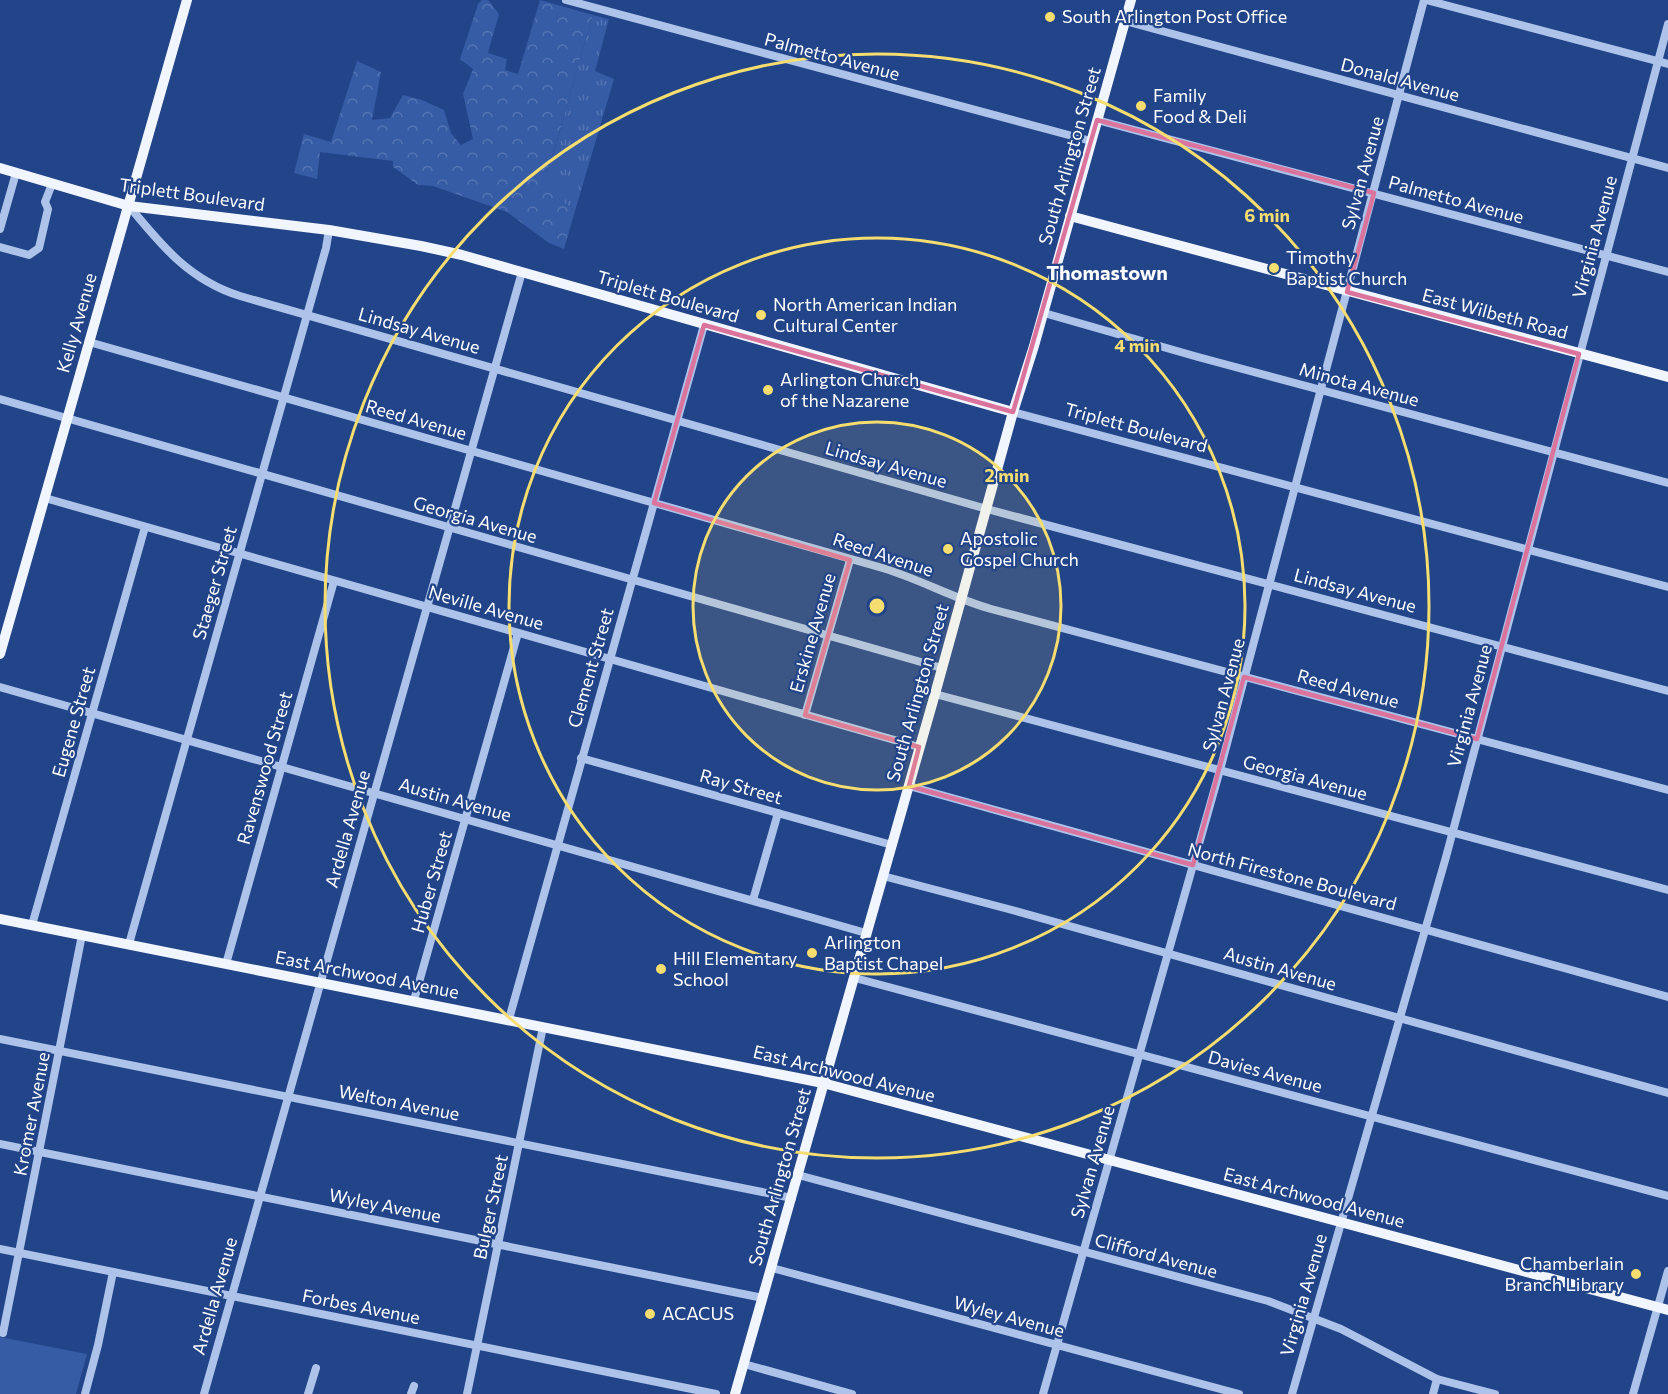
<svg xmlns="http://www.w3.org/2000/svg" width="1668" height="1394" font-family="Commissioner,sans-serif">
<defs>
<pattern id="grass-tufts" width="24" height="20" patternUnits="userSpaceOnUse" patternTransform="scale(1.5)"><rect width="24" height="20" fill="#365ca6"/><path d="M3 7l-1-3M5 7V3M7 7l1-3M15 17l-1-3M17 17v-4M19 17l1-3" fill="none" stroke="#5474b3"/></pattern>
<pattern id="forest-crowns" width="20" height="18" patternUnits="userSpaceOnUse" patternTransform="scale(1.5)"><rect width="20" height="18" fill="#365ca6"/><path d="M2 6a3 3 0 1 1 6 0M12 15a3 3 0 1 1 6 0" fill="none" stroke="#5474b3"/></pattern>
</defs>
<rect width="100%" height="100%" fill="#224489"/>
<path fill="url(#grass-tufts)" d="M593 15 609 19 595 71 614 79 575 211 560 200 547 173C564 121 577 67 593 15Z"/>
<path fill="url(#forest-crowns)" d="M482 0H488L499 14 488 53 507 59 505 70 518 74 540 0 593 15C577 67 564 121 547 172L560 200 575 211 564 249 549 243 507 212 433 186 418 185 393 167V161L320 152 317 179 294 173 304 134 331 142 357 61 381 72 372 120 390 118 403 95 422 100 444 110 451 133 461 145 473 139 463 94 473 69 460 59 478 4Z"/>
<polygon fill="#365ca6" points="0,1337 87,1354 76,1394 0,1394"/>
<g fill="none" stroke-linecap="round" stroke-linejoin="round">
<g stroke="#adc3ea" stroke-width="8">
<polyline points="566,0 1091,141"/>
<polyline points="1426,0 1668,64"/>
<polyline points="1125,21 1668,168"/>
<polyline points="1097,120 1668,272"/>
<path d="M129 206C161 245 189 280 240 296L987 509 1668 691"/>
<polyline points="0,229 16,173"/>
<polyline points="0,247 29,255 39,248 48,209 45,202 52,184"/>
<polyline points="1044,313 1198,357 1668,483"/>
<path d="M89 342 879 567C918 578 952 598 991 609L1668 790"/>
<polyline points="0,399 942,668"/>
<polyline points="1013,412 1668,587"/>
<polyline points="45,498 919,747"/>
<polyline points="0,687 866,933"/>
<polyline points="935,694 1668,890"/>
<polyline points="805,715 850,560"/>
<polyline points="581,758 892,845"/>
<polyline points="909,786 1668,997"/>
<polyline points="883,876 1012,910 1668,1093"/>
<polyline points="753,900 778,813"/>
<polyline points="32,925 145,527"/>
<polyline points="129,944 326,248 329,230"/>
<polyline points="226,964 334,581"/>
<polyline points="855,978 1668,1196"/>
<polyline points="414,1000 518,633"/>
<polyline points="509,1019 704,325"/>
<polyline points="0,1039 792,1198"/>
<polyline points="0,1144 763,1298"/>
<polyline points="798,1175 1268,1301 1341,1329 1437,1379 1495,1394"/>
<polyline points="0,1249 716,1394"/>
<polyline points="772,1268 1239,1394"/>
<polyline points="3,1333 82,935"/>
<polyline points="744,1364 852,1394"/>
<polyline points="85,1394 98,1345 113,1272"/>
<polyline points="204,1394 522,272"/>
<polyline points="308,1394 316,1368"/>
<polyline points="411,1394 414,1386"/>
<polyline points="467,1394 543,1027"/>
<polyline points="1043,1394 1220,770 1424,0"/>
<polyline points="1292,1394 1446,857 1668,24"/>
<polyline points="1433,1394 1437,1379"/>
<polyline points="1633,1394 1668,1271"/>
</g>
<g stroke="#f1f5fe" stroke-width="10">
<polyline points="0,168 129,206 329,230 421,246 462,255 1013,412"/>
<polyline points="1070,216 1668,377"/>
<polyline points="0,654 187,0"/>
<polyline points="0,919 823,1083 1668,1310"/>
<polyline points="735,1394 935,694 1013,412 1034,346 1131,0"/>
</g>
</g>
<path fill="none" stroke="#da749d" stroke-width="4.5" stroke-linejoin="round" d="M1097 120 1374 193 1347 292 1579 354 1477 739 1244 677 1193 865 909 786 919 747 805 715 850 560 654 503 704 325 1013 412Z"/>
<circle cx="877" cy="606" r="184" fill="#f6dd6f" fill-opacity=".12"/>
<g fill="none" stroke="#f6dd6f" stroke-width="3">
<circle cx="877" cy="606" r="184"/>
<circle cx="877" cy="606" r="368"/>
<circle cx="877" cy="606" r="552"/>
</g>
<g fill="#f6dd6f" stroke="#224489" stroke-width="2">
<circle cx="1050" cy="17" r="6"/>
<circle cx="1141" cy="106" r="6"/>
<circle cx="1274" cy="268" r="6"/>
<circle cx="761" cy="315" r="6"/>
<circle cx="768" cy="390" r="6"/>
<circle cx="948" cy="549" r="6"/>
<circle cx="812" cy="953" r="6"/>
<circle cx="661" cy="969" r="6"/>
<circle cx="1636" cy="1274" r="6"/>
<circle cx="650" cy="1314" r="6"/>
</g>
<g text-anchor="middle" stroke-width="4.5" stroke-linejoin="round" paint-order="stroke">
<g font-size="18" fill="#fff" stroke="#224489" text-anchor="start">
<text x="1062" y="23">South Arlington Post Office</text>
<text x="1153" y="102">Family<tspan x="1153" dy="21">Food &amp; Deli</tspan></text>
<text x="1286" y="264">Timothy<tspan x="1286" dy="21">Baptist Church</tspan></text>
<text x="773" y="311">North American Indian<tspan x="773" dy="21">Cultural Center</tspan></text>
<text x="780" y="386">Arlington Church<tspan x="780" dy="21">of the Nazarene</tspan></text>
<text x="960" y="545">Apostolic<tspan x="960" dy="21">Gospel Church</tspan></text>
<text x="824" y="949">Arlington<tspan x="824" dy="21">Baptist Chapel</tspan></text>
<text x="673" y="965">Hill Elementary<tspan x="673" dy="21">School</tspan></text>
<text x="1624" y="1270" text-anchor="end">Chamberlain<tspan x="1624" dy="21">Branch Library</tspan></text>
<text x="662" y="1320">ACACUS</text>
</g>
<g font-size="18" fill="#fff" stroke="#224489">
<text transform="translate(832 57) rotate(15)" y="6">Palmetto Avenue</text>
<text transform="translate(1400 80) rotate(15)" y="6">Donald Avenue</text>
<text transform="translate(1070 156) rotate(-74)" y="6">South Arlington Street</text>
<text transform="translate(1363 173) rotate(-75)" y="6">Sylvan Avenue</text>
<text transform="translate(192 195) rotate(8)" y="6">Triplett Boulevard</text>
<text transform="translate(1456 200) rotate(15)" y="6">Palmetto Avenue</text>
<text transform="translate(1595 237) rotate(-75)" y="6">Virginia Avenue</text>
<text transform="translate(668 297) rotate(16)" y="6">Triplett Boulevard</text>
<text transform="translate(1495 314) rotate(15)" y="6">East Wilbeth Road</text>
<text transform="translate(77 323) rotate(-74)" y="6">Kelly Avenue</text>
<text transform="translate(419 331) rotate(16)" y="6">Lindsay Avenue</text>
<text transform="translate(1359 385) rotate(15)" y="6">Minota Avenue</text>
<text transform="translate(416 420) rotate(16)" y="6">Reed Avenue</text>
<text transform="translate(1136 428) rotate(15)" y="6">Triplett Boulevard</text>
<text transform="translate(886 465) rotate(16)" y="6">Lindsay Avenue</text>
<text transform="translate(475 520) rotate(16)" y="6">Georgia Avenue</text>
<text transform="translate(883 555) rotate(18)" y="6">Reed Avenue</text>
<text transform="translate(215 583) rotate(-74)" y="6">Staeger Street</text>
<text transform="translate(1355 591) rotate(15)" y="6">Lindsay Avenue</text>
<text transform="translate(486 608) rotate(16)" y="6">Neville Avenue</text>
<text transform="translate(813 633) rotate(-74)" y="6">Erskine Avenue</text>
<text transform="translate(591 668) rotate(-74)" y="6">Clement Street</text>
<text transform="translate(1348 689) rotate(15)" y="6">Reed Avenue</text>
<text transform="translate(918 693) rotate(-74)" y="6">South Arlington Street</text>
<text transform="translate(1224 695) rotate(-75)" y="6">Sylvan Avenue</text>
<text transform="translate(1470 706) rotate(-75)" y="6">Virginia Avenue</text>
<text transform="translate(74 722) rotate(-74)" y="6">Eugene Street</text>
<text transform="translate(265 768) rotate(-74)" y="6">Ravenswood Street</text>
<text transform="translate(1305 778) rotate(15)" y="6">Georgia Avenue</text>
<text transform="translate(741 787) rotate(16)" y="6">Ray Street</text>
<text transform="translate(455 800) rotate(16)" y="6">Austin Avenue</text>
<text transform="translate(348 829) rotate(-74)" y="6">Ardella Avenue</text>
<text transform="translate(1292 877) rotate(15)" y="6">North Firestone Boulevard</text>
<text transform="translate(432 882) rotate(-74)" y="6">Huber Street</text>
<text transform="translate(1280 969) rotate(16)" y="6">Austin Avenue</text>
<text transform="translate(367 975) rotate(11)" y="6">East Archwood Avenue</text>
<text transform="translate(1265 1072) rotate(15)" y="6">Davies Avenue</text>
<text transform="translate(844 1074) rotate(14)" y="6">East Archwood Avenue</text>
<text transform="translate(399 1103) rotate(11)" y="6">Welton Avenue</text>
<text transform="translate(32 1114) rotate(-79)" y="6">Kromer Avenue</text>
<text transform="translate(1093 1162) rotate(-74)" y="6">Sylvan Avenue</text>
<text transform="translate(780 1177) rotate(-74)" y="6">South Arlington Street</text>
<text transform="translate(1314 1198) rotate(15)" y="6">East Archwood Avenue</text>
<text transform="translate(385 1206) rotate(11)" y="6">Wyley Avenue</text>
<text transform="translate(491 1207) rotate(-78)" y="6">Bulger Street</text>
<text transform="translate(1156 1256) rotate(15)" y="6">Clifford Avenue</text>
<text transform="translate(1304 1295) rotate(-74)" y="6">Virginia Avenue</text>
<text transform="translate(215 1296) rotate(-74)" y="6">Ardella Avenue</text>
<text transform="translate(361 1307) rotate(11)" y="6">Forbes Avenue</text>
<text transform="translate(1009 1317) rotate(15)" y="6">Wyley Avenue</text>
</g>
<g font-size="20" font-weight="bold" fill="#fff" stroke="#224489">
<text x="1107" y="280">Thomastown</text>
</g>
</g>
<circle cx="877" cy="606" r="9" fill="#f6dd6f" stroke="#224489" stroke-width="3"/>
<g font-size="18" text-anchor="middle" font-weight="bold" fill="#f6dd6f" stroke="#224489" stroke-width="4.5" stroke-linejoin="round" paint-order="stroke">
<text x="1267" y="222">6 min</text>
<text x="1137" y="352">4 min</text>
<text x="1007" y="482">2 min</text>
</g>
</svg>
